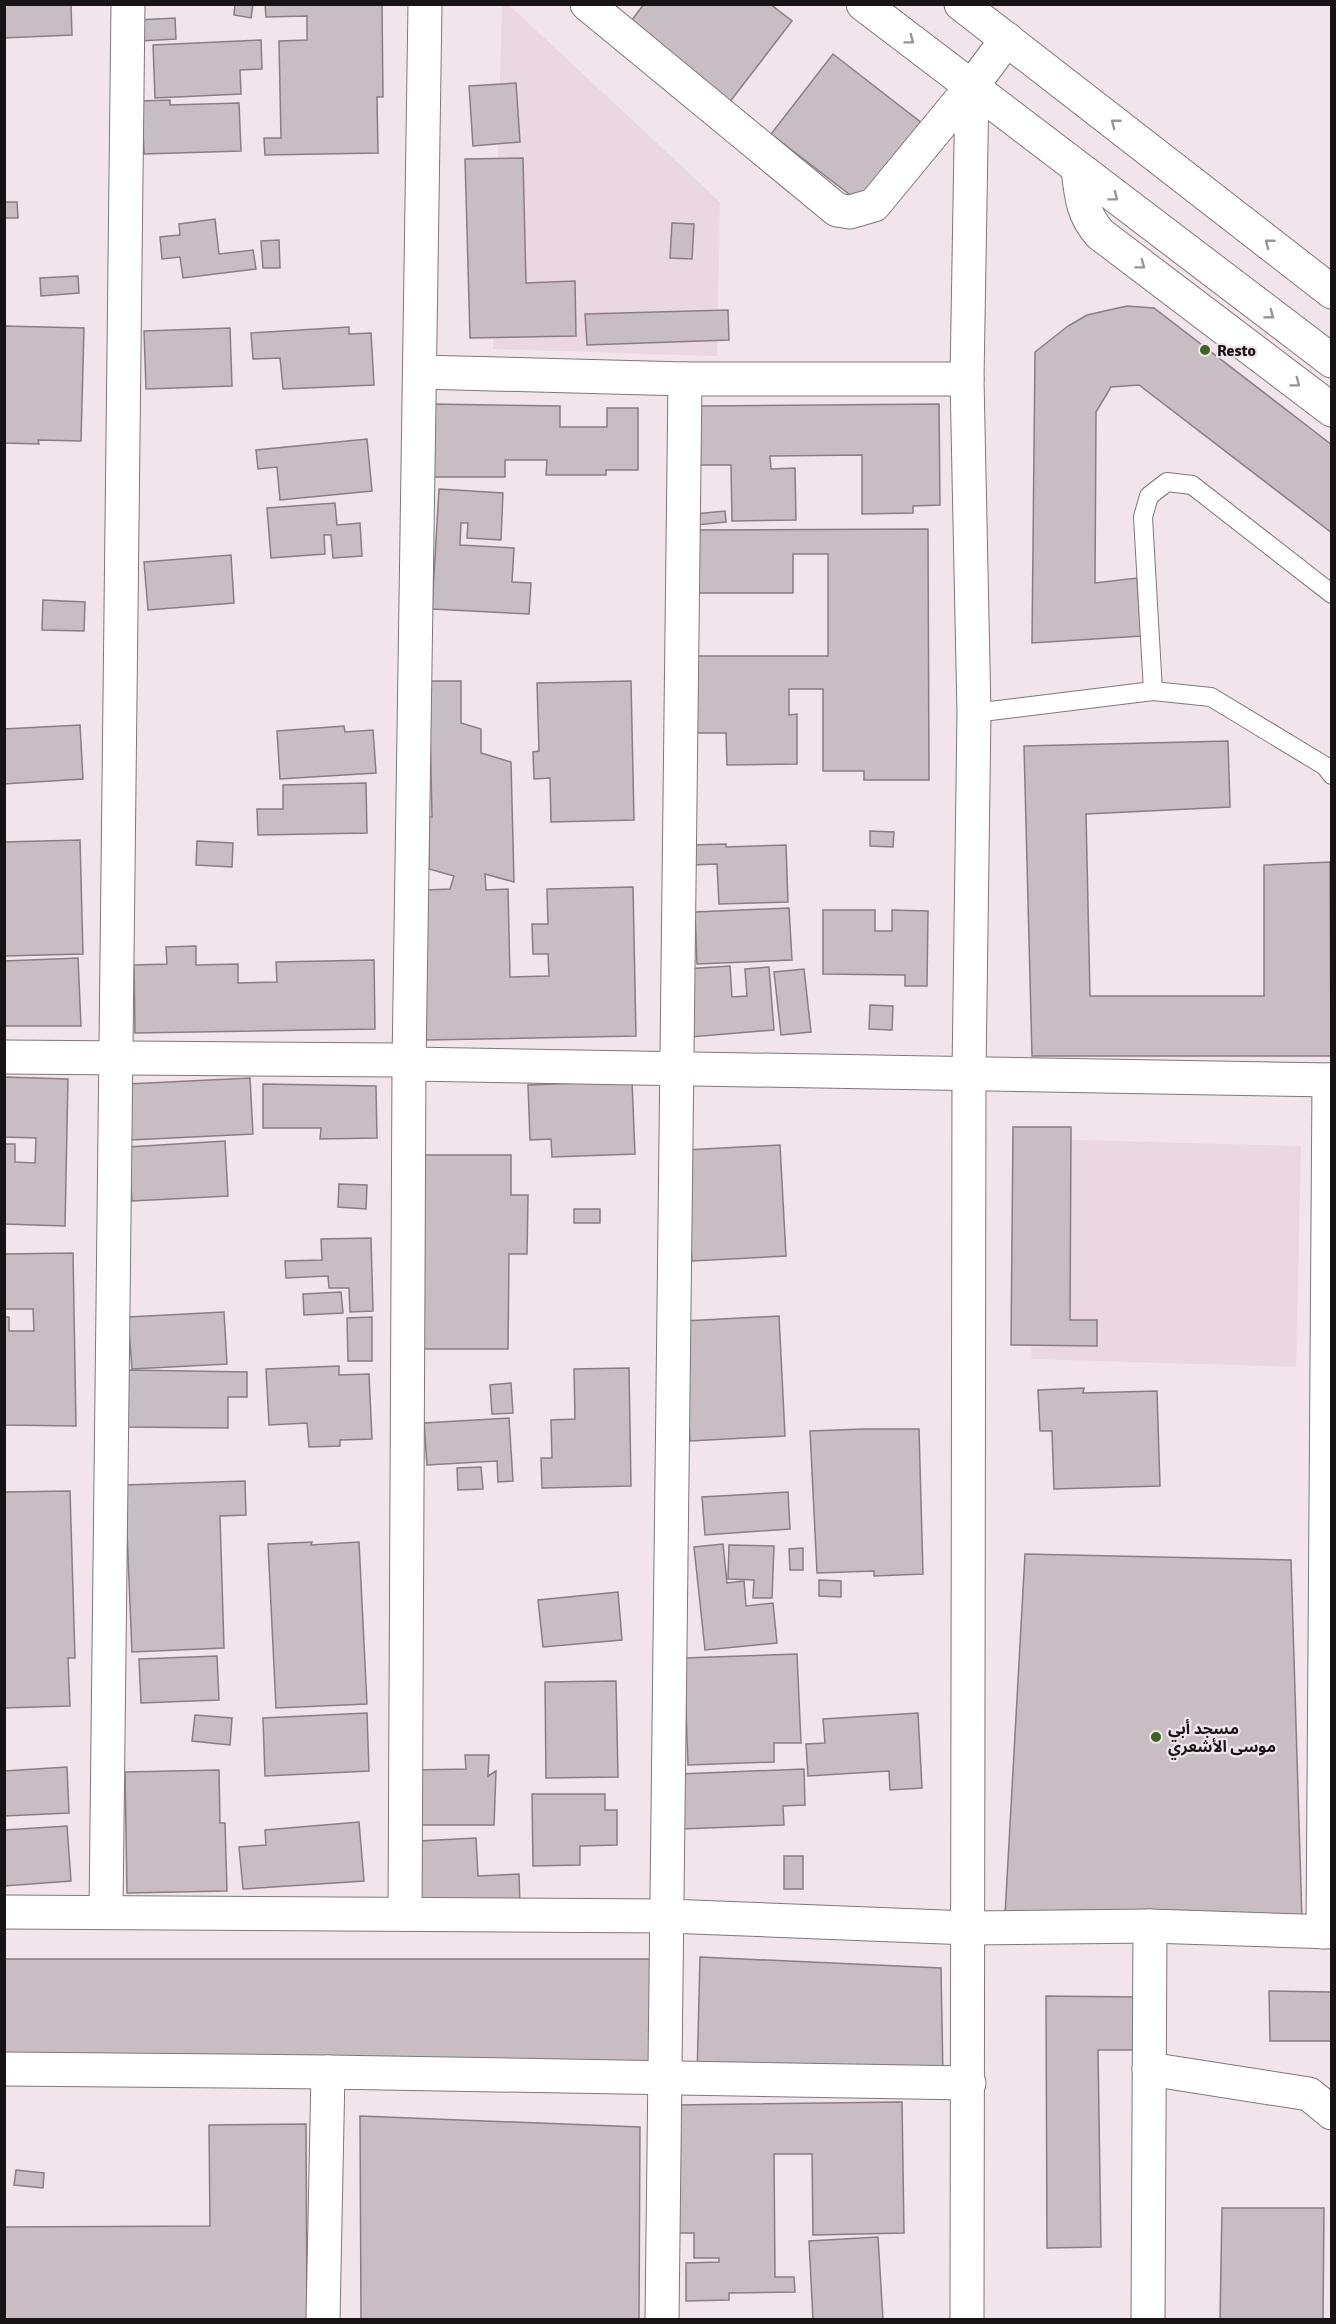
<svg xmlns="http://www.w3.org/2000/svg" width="1336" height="2324" font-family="Signika,'Noto Sans Arabic',sans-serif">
<rect width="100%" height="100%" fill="#f1e5eb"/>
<g fill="#ebd7e1">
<polygon points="502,5 509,5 720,202 717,356 493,349"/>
<polygon points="1036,1139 1301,1146 1296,1367 1031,1359"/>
</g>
<g fill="#c8bdc2" stroke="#897e83" stroke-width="1.5">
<polygon points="4,4 71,4 72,35 4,38"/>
<polygon points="235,4 253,4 251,18 234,15"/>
<polygon points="265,4 382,4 383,97 377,97 378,153 265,155 264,138 281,138 279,41 307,40 307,16 266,17"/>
<polygon points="644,4 770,4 792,21 729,103 628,25"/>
<polygon points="175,18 176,39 140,41 138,20"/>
<polygon points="261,40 262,69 240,70 241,94 155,98 153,45"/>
<polygon points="833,54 932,131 871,211 771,134"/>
<polygon points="516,83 520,142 473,146 469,86"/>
<polygon points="170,100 170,105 239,103 241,151 144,154 142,101"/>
<polygon points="523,158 526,283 575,281 576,336 470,338 465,159"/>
<polygon points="4,202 17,202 18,218 4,218"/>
<polygon points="215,219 219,254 253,250 256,269 183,278 180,257 162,259 160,237 180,235 179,224"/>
<polygon points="672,223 694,224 692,259 670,258"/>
<polygon points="279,240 280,268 263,268 261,241"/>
<polygon points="78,276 79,293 41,296 40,278"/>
<polygon points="1127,306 1154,308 1332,445 1332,533 1139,385 1111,387 1096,412 1095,583 1137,578 1141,636 1032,643 1035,352 1068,326 1087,315"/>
<polygon points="728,310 729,340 587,345 585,314"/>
<polygon points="4,326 84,328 81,441 38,440 39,444 4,443"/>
<polygon points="349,327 349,334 371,333 374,385 283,389 280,358 253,359 251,333"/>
<polygon points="230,328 232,386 146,389 144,331"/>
<polygon points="429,404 560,406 560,427 607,427 607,408 638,408 638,470 606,470 606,475 546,475 547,460 505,460 505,477 429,477"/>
<polygon points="939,404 940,505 913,506 913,513 862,514 862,455 770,456 771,469 795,468 796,520 732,521 731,465 700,465 699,406"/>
<polygon points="367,439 372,491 280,500 277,467 258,469 256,450"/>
<polygon points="439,489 503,493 501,540 467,538 468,523 461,523 460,545 514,548 512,582 531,583 529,614 432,609"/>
<polygon points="335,503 337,525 360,523 362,556 333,558 331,535 324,535 325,554 271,558 267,508"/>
<polygon points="725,511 726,522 696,525 695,514"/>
<polygon points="928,529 929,780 864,780 864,771 823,771 823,689 789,689 789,715 797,714 797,764 727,765 726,733 689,733 696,656 828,656 828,554 793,554 793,593 692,593 691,530"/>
<polygon points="231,555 234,603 148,610 144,562"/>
<polygon points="43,600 85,602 84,631 42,630"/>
<polygon points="429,681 461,681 461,723 481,729 481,753 511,762 514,882 485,874 486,890 508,889 510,977 549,976 548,954 533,954 532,924 548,924 547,889 633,887 636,1036 426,1040 426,890 450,889 454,876 429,869 428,817 432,817"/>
<polygon points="631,681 634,820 551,822 550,778 534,779 533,752 539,751 537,683"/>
<polygon points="80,725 83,779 4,784 4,729"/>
<polygon points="344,726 345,732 373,730 376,773 280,779 277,731"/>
<polygon points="1228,741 1230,807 1086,814 1090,996 1264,996 1264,865 1330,862 1331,1056 1032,1056 1024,746"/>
<polygon points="366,783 367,833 258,835 257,809 283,809 283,785"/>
<polygon points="870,831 894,832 893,847 870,846"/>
<polygon points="80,840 83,954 4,956 4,842"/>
<polygon points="197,841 233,843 232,867 196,865"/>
<polygon points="726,844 726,847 786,845 788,902 719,904 717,864 692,865 692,845"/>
<polygon points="789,908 792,960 697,964 695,912"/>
<polygon points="823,910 875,910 875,931 892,931 892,910 928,911 927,986 905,986 905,975 823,974"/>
<polygon points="196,946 196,965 238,964 238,983 277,982 276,962 374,960 375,1029 135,1033 134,965 167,964 166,947"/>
<polygon points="78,958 81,1026 4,1026 4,961"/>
<polygon points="730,966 732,997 747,996 745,969 769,967 774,1030 690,1037 684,969"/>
<polygon points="804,969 811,1032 781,1035 774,972"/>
<polygon points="870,1005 893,1006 892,1030 869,1029"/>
<polygon points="4,1077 68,1079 65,1226 4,1224 4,1144 15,1144 15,1162 35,1163 36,1138 4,1137"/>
<polygon points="250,1078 253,1134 131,1140 128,1084"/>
<polygon points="632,1081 635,1154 552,1157 551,1139 530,1140 528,1085"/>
<polygon points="263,1084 376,1086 377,1138 320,1139 321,1128 263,1128"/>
<polygon points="1013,1127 1071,1127 1070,1320 1097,1320 1097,1346 1011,1345"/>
<polygon points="225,1141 228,1196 132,1201 128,1147"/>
<polygon points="780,1145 786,1256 692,1261 685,1150"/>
<polygon points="424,1155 511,1155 511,1195 528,1195 527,1254 509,1254 508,1349 422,1349"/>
<polygon points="339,1184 367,1185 366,1209 338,1207"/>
<rect x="574" y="1209" width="26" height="14"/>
<polygon points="371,1238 373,1311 350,1312 349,1288 329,1288 328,1276 286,1278 285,1261 322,1260 321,1239"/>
<polygon points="73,1253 76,1426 4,1425 4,1317 9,1317 9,1331 34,1331 33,1309 4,1309 4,1254"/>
<polygon points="341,1292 343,1313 304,1315 303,1294"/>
<polygon points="224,1312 227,1364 132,1369 128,1317"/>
<polygon points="779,1316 785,1436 690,1441 684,1321"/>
<polygon points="372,1317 372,1361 348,1361 347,1318"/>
<polygon points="339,1366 339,1375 369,1374 372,1439 340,1440 340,1446 309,1447 307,1423 269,1425 266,1369"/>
<polygon points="629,1368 631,1486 542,1488 541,1458 552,1458 551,1420 575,1419 574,1369"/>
<polygon points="127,1370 247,1372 247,1397 228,1397 228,1428 126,1427"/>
<polygon points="511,1383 513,1413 492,1414 490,1385"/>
<polygon points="1084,1388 1083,1393 1157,1391 1160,1486 1054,1489 1052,1431 1040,1431 1038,1390"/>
<polygon points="509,1418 513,1481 498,1482 497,1461 427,1465 424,1423"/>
<polygon points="864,1429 919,1429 923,1574 874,1576 874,1571 817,1573 810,1431"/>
<polygon points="481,1467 483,1489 458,1490 457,1468"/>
<polygon points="245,1481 246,1515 220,1516 224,1648 132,1652 125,1485"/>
<polygon points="70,1491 75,1658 68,1658 70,1706 4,1708 4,1492"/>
<polygon points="788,1492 790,1529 705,1535 702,1497"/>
<polygon points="312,1542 311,1545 359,1542 367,1704 276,1708 268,1544"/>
<polygon points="723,1544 727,1583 744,1581 746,1606 773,1603 777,1643 705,1650 694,1547"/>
<polygon points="729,1545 774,1546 772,1598 753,1598 754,1580 728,1579"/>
<polygon points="803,1548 803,1570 790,1570 789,1549"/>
<polygon points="1025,1554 1291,1560 1302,1921 1005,1915"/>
<polygon points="819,1580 841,1581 841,1597 819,1596"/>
<polygon points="618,1592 622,1640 543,1647 538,1600"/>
<polygon points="797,1654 801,1743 774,1743 774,1762 688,1765 684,1658"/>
<polygon points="217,1656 219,1700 141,1703 139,1659"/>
<polygon points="616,1681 618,1777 546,1778 545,1682"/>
<polygon points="367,1713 369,1771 265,1776 263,1718"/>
<polygon points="918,1713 922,1788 890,1790 889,1771 808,1776 806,1744 825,1743 823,1719"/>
<polygon points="195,1715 232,1718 230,1745 192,1741"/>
<polygon points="465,1755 489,1755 488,1776 496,1771 494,1825 420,1825 412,1770 466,1769"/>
<polygon points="67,1767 69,1813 4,1816 4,1771"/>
<polygon points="804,1769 805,1805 783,1806 784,1825 682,1829 680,1774"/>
<polygon points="219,1770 220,1823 225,1823 227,1891 127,1893 125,1772"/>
<polygon points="532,1794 605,1794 605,1810 617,1810 617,1845 580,1846 580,1865 533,1866"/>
<polygon points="359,1822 364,1881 243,1889 239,1847 266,1845 265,1830"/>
<polygon points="67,1826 71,1881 4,1886 4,1830"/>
<polygon points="476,1838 478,1876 519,1874 520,1907 421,1912 418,1841"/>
<rect x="784" y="1856" width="19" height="33"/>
<polygon points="700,1957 941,1968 943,2078 697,2077"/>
<polygon points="4,1959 657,1959 657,2063 4,2064"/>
<polygon points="1269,1991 1332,1992 1332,2041 1270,2041"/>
<polygon points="1046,1996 1137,1997 1138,2050 1098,2050 1101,2247 1047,2248"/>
<polygon points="902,2102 904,2233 813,2235 812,2154 774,2154 775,2277 794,2277 795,2292 729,2293 729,2300 686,2301 686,2263 719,2262 719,2258 694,2258 694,2233 677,2233 677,2105"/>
<polygon points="360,2116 640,2127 639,2320 361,2320"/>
<polygon points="306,2124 307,2320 4,2320 4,2227 210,2226 209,2125"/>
<polygon points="16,2170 44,2173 43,2188 14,2185"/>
<polygon points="1222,2208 1324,2208 1323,2320 1220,2320"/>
<polygon points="878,2237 883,2320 813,2320 809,2241"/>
</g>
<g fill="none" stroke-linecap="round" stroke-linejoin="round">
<g stroke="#80767b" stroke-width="20">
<g id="service">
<polyline points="1153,691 1143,517 1149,496 1167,482 1192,485 1332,594"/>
<polyline points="974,713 1153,691 1211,697 1325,766 1332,775"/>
</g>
</g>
<g stroke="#80767b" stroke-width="35">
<g id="minor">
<polyline points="587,4 837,210 850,212 874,205 972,86"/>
<path d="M1078 169C1081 195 1082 214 1100 234L1332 410"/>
<polyline points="420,372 685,379 967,379"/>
<polyline points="4,1057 395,1060 409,1064 1332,1080"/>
<polyline points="106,1912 128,4"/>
<polyline points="405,1914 409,1064 425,4"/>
<polyline points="1323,1932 1329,1080"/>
<polyline points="4,2069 328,2072"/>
<polyline points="1149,2069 1309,2094 1332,2113"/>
<polyline points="323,2320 328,2072 969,2083"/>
<polyline points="662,2320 685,379"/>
<polyline points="967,2320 969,1073 974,713 967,379 972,86"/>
<polyline points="1148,2320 1150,1926"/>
</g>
</g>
<g stroke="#80767b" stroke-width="35">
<polyline id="tertiary" points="4,1912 667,1916 969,1928 1150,1926 1332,1932"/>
</g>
<g stroke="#80767b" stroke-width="35">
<g id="primary">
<polyline points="863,4 1332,361"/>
<polyline points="961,4 1332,292"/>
<polyline points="972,86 1007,39"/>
</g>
</g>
<use href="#service" stroke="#fff" stroke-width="18"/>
<use href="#minor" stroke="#fff" stroke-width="33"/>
<use href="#tertiary" stroke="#fff" stroke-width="33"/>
<use href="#primary" stroke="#fff" stroke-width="33"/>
</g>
<defs><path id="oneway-chevron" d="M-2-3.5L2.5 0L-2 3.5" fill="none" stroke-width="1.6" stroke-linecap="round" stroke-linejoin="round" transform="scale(1.5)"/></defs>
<g stroke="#979596">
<use href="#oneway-chevron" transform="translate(910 40) rotate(37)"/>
<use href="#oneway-chevron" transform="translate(1115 123) rotate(-142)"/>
<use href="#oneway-chevron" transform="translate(1114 197) rotate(37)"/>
<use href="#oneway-chevron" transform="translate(1269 243) rotate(-142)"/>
<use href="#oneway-chevron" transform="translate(1141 265) rotate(37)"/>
<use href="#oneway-chevron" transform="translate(1270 315) rotate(37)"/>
<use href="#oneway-chevron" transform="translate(1296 383) rotate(37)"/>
</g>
<g fill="#3a6420" stroke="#f1e5eb" stroke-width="2">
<circle cx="1205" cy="350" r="6"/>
<circle cx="1156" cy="1737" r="6"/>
</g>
<g text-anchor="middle" stroke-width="4.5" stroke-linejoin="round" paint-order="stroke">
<g font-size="16" font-weight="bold" fill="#181416" stroke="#f1e5eb" text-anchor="start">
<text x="1217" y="356">Resto</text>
<text x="1168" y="1734">مسجد أبي<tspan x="1168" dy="18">موسى الأشعري</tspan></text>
</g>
</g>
<rect width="1336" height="2324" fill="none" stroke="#181416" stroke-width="12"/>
</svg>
